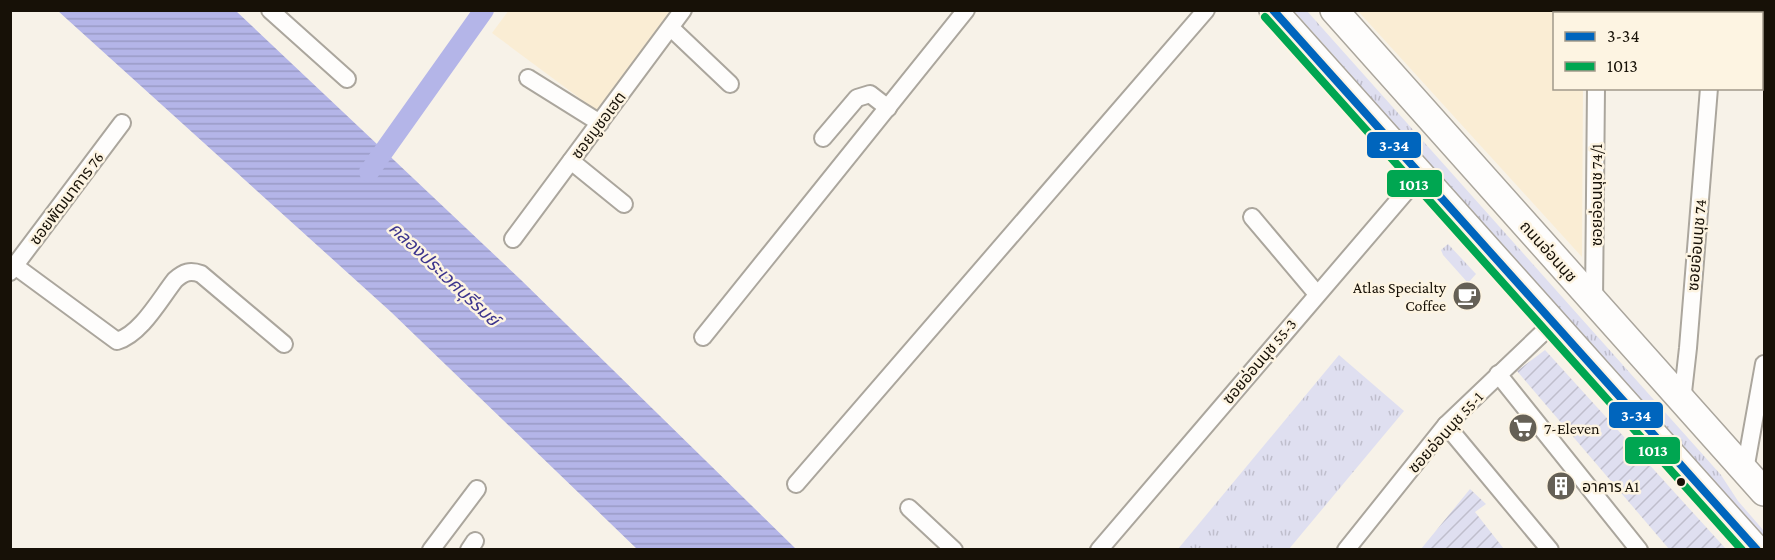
<svg xmlns="http://www.w3.org/2000/svg" width="1775" height="560" font-family="'Crimson Pro','Noto Sans Thai',serif">
<defs>
<pattern id="grass-tufts" width="24" height="20" patternUnits="userSpaceOnUse" patternTransform="scale(1.5)"><rect width="24" height="20" fill="#dfdff0"/><path d="M3 7l-1-3M5 7V3M7 7l1-3M15 17l-1-3M17 17v-4M19 17l1-3" fill="none" stroke="#bfbecc"/></pattern>
<pattern id="garden-furrows" width="10" height="10" patternUnits="userSpaceOnUse" patternTransform="scale(1.5)"><rect width="10" height="10" fill="#dfdff0"/><path d="M-1 1l2-2M0 10L10 0M9 11l2-2" fill="none" stroke="#bfbecc"/></pattern>
<pattern id="water-rules" width="6" height="5" patternUnits="userSpaceOnUse" patternTransform="scale(1.5)"><rect width="6" height="5" fill="#b4b5e8"/><path d="M0 2.5h6" fill="none" stroke="#9a9bc6"/></pattern>
</defs>
<rect width="100%" height="100%" fill="#f7f2e8"/>
<g fill="#faedd4">
<polygon points="509,10 670,10 670,11 597,111 492,33"/>
<polygon points="1358,11 1584,11 1584,13 1554,14 1554,88 1583,89 1582,257"/>
</g>
<g fill="url(#grass-tufts)">
<polygon points="1294,11 1307,11 1721,475 1738,501 1764,531 1764,539"/>
<polygon points="1448,244 1476,274 1468,283 1443,255 1441,250"/>
<polygon points="1339,355 1404,411 1289,549 1178,549"/>
</g>
<g fill="url(#garden-furrows)">
<polygon points="1545,350 1726,549 1669,549 1517,371"/>
<polygon points="1470,489 1486,504 1475,512 1504,549 1421,549"/>
</g>
<polygon fill="url(#water-rules)" points="58,11 236,11 520,279 796,549 637,549 391,312"/>
<g fill="none" stroke-linecap="round" stroke-linejoin="round">
<polyline stroke="#b4b5e8" stroke-width="20" points="369,172 484,10"/>
<g stroke="#aba69d" stroke-width="20">
<g id="street">
<polyline points="270,10 347,79"/>
<polyline points="1596,10 1596,14"/>
<polyline points="1715,14 1716,10"/>
<polyline points="671,28 730,84"/>
<polyline points="528,78 600,123"/>
<polyline points="823,138 857,98 870,94 888,108"/>
<polyline points="571,161 624,204"/>
<polyline points="1252,217 1317,294"/>
<polyline points="513,239 683,10"/>
<path d="M15 266 117 341C141 334 160 299 175 280 184 272 190 270 201 274L284 344"/>
<polyline points="10,272 122,123"/>
<polyline points="1594,302 1596,88"/>
<polyline points="703,337 966,10"/>
<polyline points="1498,374 1639,550"/>
<polyline points="1682,401 1688,348 1709,88"/>
<polyline points="1446,425 1550,550"/>
<polyline points="1745,470 1764,364"/>
<polyline points="796,484 1206,10"/>
<polyline points="909,508 954,550"/>
<polyline points="431,550 477,489"/>
<polyline points="469,550 475,541"/>
<polyline points="1099,550 1421,174"/>
<polyline points="1346,550 1446,425 1553,323"/>
</g>
</g>
<g stroke="#aba69d" stroke-width="30">
<g id="primary">
<polyline points="1273,10 1757,550"/>
<polyline points="1334,10 1764,492"/>
</g>
</g>
<use href="#street" stroke="#fefdfc" stroke-width="16"/>
<use href="#primary" stroke="#fefdfc" stroke-width="27"/>
<g stroke="#fdf4e2" stroke-width="12">
<polyline id="bus-1" points="1273,10 1757,550"/>
</g>
<g stroke="#fdf4e2" stroke-width="12">
<polyline id="bus-2" points="1265,17 1742,550"/>
</g>
<use href="#bus-1" stroke="#0065bd" stroke-width="8"/>
<use href="#bus-2" stroke="#00a651" stroke-width="8"/>
</g>
<defs>
<g id="cafe-disc" transform="scale(1.5)"><circle r="9.5" fill="#656056" stroke="#fdf4e2"/><path d="M-5.5-4.5H6V0H3Q3 3.5 0 3.5H-2.5Q-5.5 3.5-5.5 0ZM3-3.2v2h1.7v-2ZM-6 4.5H4V6H-6Z" fill="#fff"/></g>
<g id="supermarket-disc" transform="scale(1.5)"><circle r="9.5" fill="#656056" stroke="#fdf4e2"/><path d="M-6-5.5h2.5l.6 2H6L4.5 2H-2.5L-4.4-4H-6ZM-1.5 3.2a1.3 1.3 0 1 0 .1 0ZM3 3.2a1.3 1.3 0 1 0 .1 0Z" fill="#fff"/></g>
<g id="building-disc" transform="scale(1.5)"><circle r="9.5" fill="#656056" stroke="#fdf4e2"/><path d="M-4-6H4V6H1V3H-1V6H-4ZM-2.5-4.3h1.7v1.8h-1.7ZM.8-4.3h1.7v1.8H.8ZM-2.5-1h1.7V.8h-1.7ZM.8-1h1.7V.8H.8Z" fill="#fff"/></g>
</defs>
<g fill-rule="evenodd">
<use href="#cafe-disc" x="1467" y="296"/>
<use href="#supermarket-disc" x="1523" y="428"/>
<use href="#building-disc" x="1561" y="486"/>
</g>
<circle fill="#171107" stroke="#fdf4e2" stroke-width="2" cx="1681" cy="482" r="5"/>
<g text-anchor="middle" stroke-width="5" stroke-linejoin="round" paint-order="stroke">
<g font-size="16" fill="#171107" stroke="#fdf4e2">
<text transform="translate(598 125) rotate(-53)" y="6">ซอยมูซอเฮต</text>
<text transform="translate(1596 195) rotate(-90)" y="6">ซอยอ่อนนุช 74/1</text>
<text transform="translate(66 198) rotate(-53)" y="6">ซอยพัฒนาการ 76</text>
<text transform="translate(1696 245) rotate(-85)" y="6">ซอยอ่อนนุช 74</text>
<text transform="translate(1549 251) rotate(48)" y="6">ถนนอ่อนนุช</text>
<text transform="translate(1259 361) rotate(-50)" y="6">ซอยอ่อนนุช 55-3</text>
<text transform="translate(1445 432) rotate(-48)" y="6">ซอยอ่อนนุช 55-1</text>
</g>
<g font-size="16" fill="#171107" stroke="#fdf4e2" text-anchor="start">
<text x="1446" y="293" text-anchor="end">Atlas Specialty<tspan x="1446" dy="18">Coffee</tspan></text>
<text x="1544" y="434">7-Eleven</text>
<text x="1582" y="492">อาคาร A1</text>
</g>
<g font-size="18" font-style="italic" fill="#3c348d" stroke="#fdf4e2">
<text transform="translate(444 274) rotate(43)" y="6">คลองประเวศบุรีรมย์</text>
</g>
</g>
<g stroke="#fdf4e2" stroke-width="2">
<rect x="1366" y="131" width="56" height="28" rx="6" fill="#0065bd"/>
<rect x="1386" y="169" width="57" height="29" rx="6" fill="#00a651"/>
<rect x="1608" y="401" width="56" height="28" rx="6" fill="#0065bd"/>
<rect x="1624" y="436" width="57" height="29" rx="6" fill="#00a651"/>
</g>
<g font-size="16" text-anchor="middle" font-weight="bold" fill="#fff">
<text x="1394" y="151">3-34</text>
<text x="1414" y="190">1013</text>
<text x="1636" y="421">3-34</text>
<text x="1653" y="456">1013</text>
</g>
<rect width="1775" height="560" fill="none" stroke="#171107" stroke-width="24"/>
<rect x="1553" y="12" width="210" height="78" fill="#fdf4e2" stroke="#a1998a" stroke-width="1.5"/>
<rect x="1565" y="32" width="30" height="9" fill="#0065bd" stroke="#a1998a" stroke-width="1.5"/>
<text x="1607" y="42" font-size="18" fill="#171107">3-34</text>
<rect x="1565" y="62" width="30" height="9" fill="#00a651" stroke="#a1998a" stroke-width="1.5"/>
<text x="1607" y="72" font-size="18" fill="#171107">1013</text>
</svg>
